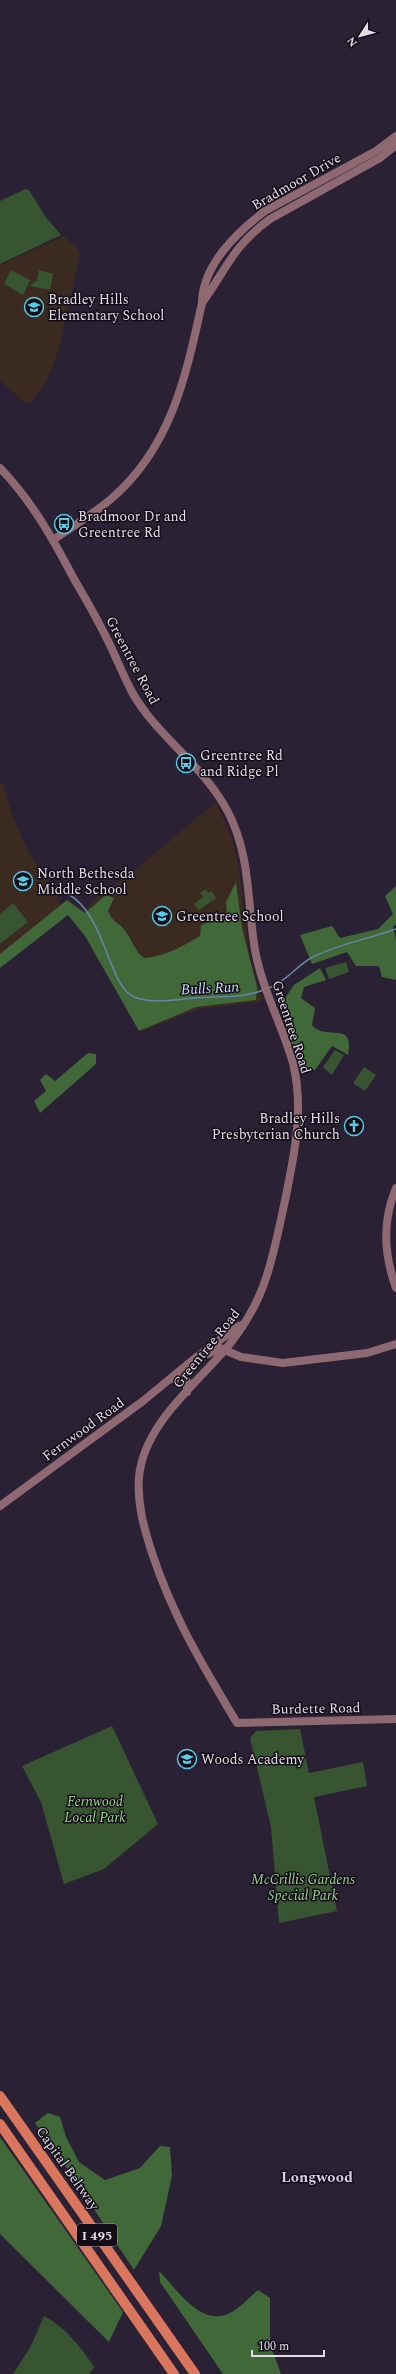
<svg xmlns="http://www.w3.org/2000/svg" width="396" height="2374" font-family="Spectral,serif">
<rect width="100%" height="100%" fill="#2b2135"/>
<g fill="#3a2a20">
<polygon points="64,236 78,249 80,256 59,349 47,380 32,402 25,403 0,380 0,265"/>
<polygon points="3,782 11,812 26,847 59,900 64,913 0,964 0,783"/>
<polygon points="216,802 232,838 237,858 241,882 249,957 262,999 259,1002 199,1009 142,1031 78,918 94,899 129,875"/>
</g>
<g fill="#375531">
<polygon points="25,189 29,190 45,216 61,235 0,264 0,201"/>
<polygon points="11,270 30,280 23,295 4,284"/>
<polygon points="39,270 53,274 50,290 30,286 37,280"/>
<polygon points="206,889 208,893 211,891 216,898 199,910 194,904 203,897 200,893"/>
<polygon points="13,903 28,922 0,944 0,914"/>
<polygon points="346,962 349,972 329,979 325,968"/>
<polygon points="335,1050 344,1055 332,1075 323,1067"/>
<polygon points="364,1067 376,1075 365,1091 353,1083"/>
<polygon points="112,1726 158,1824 104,1869 64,1884 41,1802 22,1766"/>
<polygon points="300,1729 309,1773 363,1762 367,1786 314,1797 337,1911 279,1923 271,1827 250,1738 256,1731"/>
<path d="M44 2316C66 2328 80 2346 94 2367L89 2374H13L30 2348Z"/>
</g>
<g fill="#416839">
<path d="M236 882 242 928 257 987 256 1000 196 1007 139 1031 85 936 68 915 0 968V954L67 900 85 913 106 895 114 898 108 911C113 924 120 922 126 932 133 942 135 951 144 958 166 956 181 947 200 936L201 925 227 915 226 902Z"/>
<polygon points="396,886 396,925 393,926 396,940 396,980 382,977 379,966 356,966 347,952 312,964 300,935 332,926 340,938 378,929 393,914 385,896"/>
<path d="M320 968 326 980 304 987 301 998 315 1008 312 1025C326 1042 355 1019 348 1055L332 1046 315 1070 300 1068 279 1007 294 985Z"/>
<polygon points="88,1053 96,1054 96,1064 40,1113 34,1101 46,1091 40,1080 46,1074 55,1081"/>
<path d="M48 2113 60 2117 66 2137 79 2162 105 2180 140 2168 160 2146 170 2147 172 2176 161 2226 134 2270C101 2221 71 2171 35 2123Z"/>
<polygon points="0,2137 123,2312 109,2342 0,2234"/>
<path d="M159 2271C176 2288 201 2328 230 2313 240 2308 250 2297 258 2290L270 2298V2344L281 2374H223L160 2282Z"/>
</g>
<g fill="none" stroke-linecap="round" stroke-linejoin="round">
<g stroke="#6787a8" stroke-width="1.5">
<path d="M68 894C106 915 108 986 134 997 152 1004 175 1000 194 998 218 996 240 999 263 990"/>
<path d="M269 988C286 982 295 967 311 958 337 944 369 939 396 929"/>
</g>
<g stroke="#8f6972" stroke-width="8">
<path d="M202 303C227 268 233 246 270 219L380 158 396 145"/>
<path d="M0 468C32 501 53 539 74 579 87 601 100 624 111 647 118 662 124 677 132 692 157 737 203 764 228 812 251 856 247 903 255 950 262 989 282 1025 293 1063 304 1108 295 1151 286 1196 280 1223 275 1251 266 1278 258 1303 245 1325 229 1345 197 1384 144 1423 139 1477 137 1504 144 1528 152 1553 174 1619 202 1664 237 1723L396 1719"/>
<path d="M53 540C72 527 93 514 111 499 171 448 186 376 202 303 202 266 237 232 265 211L376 151 396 136"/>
<path d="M396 1188C382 1222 384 1254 396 1288"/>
<polyline points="208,1354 220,1348 241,1357 283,1363 367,1353 396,1344"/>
<polyline points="172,1379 184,1378 187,1381 187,1392"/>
<polyline points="0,1506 143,1401 194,1359 239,1326 243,1325"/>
</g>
<g stroke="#d9765d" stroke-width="10">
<polyline points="0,2096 195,2374"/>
<polyline points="0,2124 174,2374"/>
</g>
</g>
<defs>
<g id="school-ring" transform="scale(1)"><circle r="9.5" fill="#120d16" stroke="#57c9e2" stroke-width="1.5"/><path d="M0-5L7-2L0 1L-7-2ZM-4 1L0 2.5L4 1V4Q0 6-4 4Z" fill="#57c9e2"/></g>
<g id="bus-ring" transform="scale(1)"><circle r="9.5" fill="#120d16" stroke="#57c9e2" stroke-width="1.5"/><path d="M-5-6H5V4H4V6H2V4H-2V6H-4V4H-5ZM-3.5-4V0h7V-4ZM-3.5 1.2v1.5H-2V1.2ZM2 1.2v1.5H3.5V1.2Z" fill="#57c9e2"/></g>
<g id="church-ring" transform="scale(1)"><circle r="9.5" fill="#120d16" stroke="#57c9e2" stroke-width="1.5"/><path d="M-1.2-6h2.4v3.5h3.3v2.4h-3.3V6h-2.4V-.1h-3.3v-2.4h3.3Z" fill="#57c9e2"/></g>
</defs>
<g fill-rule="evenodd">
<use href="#school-ring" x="34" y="307"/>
<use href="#bus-ring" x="64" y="524"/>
<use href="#bus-ring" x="186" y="763"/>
<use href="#school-ring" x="23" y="881"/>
<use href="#school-ring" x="162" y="916"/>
<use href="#church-ring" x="354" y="1126"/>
<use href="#school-ring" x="187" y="1759"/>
</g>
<g text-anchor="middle" stroke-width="3" stroke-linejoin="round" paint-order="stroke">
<rect fill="#120d16" stroke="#a39ca8" stroke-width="1" x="77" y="2224" width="40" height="22" rx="3"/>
<g font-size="13" font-weight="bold" fill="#e1dae7">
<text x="97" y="2240">I 495</text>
</g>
<g font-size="14" fill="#e1dae7" stroke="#120d16">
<text transform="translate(296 181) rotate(-30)" y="5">Bradmoor Drive</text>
<text transform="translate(133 660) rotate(62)" y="5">Greentree Road</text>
<text transform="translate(292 1027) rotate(72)" y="5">Greentree Road</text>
<text transform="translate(206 1348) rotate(-51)" y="5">Greentree Road</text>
<text transform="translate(83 1429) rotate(-36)" y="5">Fernwood Road</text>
<text transform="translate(316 1708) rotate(-1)" y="5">Burdette Road</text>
<text transform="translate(68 2168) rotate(55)" y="5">Capital Beltway</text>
</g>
<g font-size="14" fill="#e1dae7" stroke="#120d16" text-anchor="start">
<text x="48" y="304">Bradley Hills<tspan x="48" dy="16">Elementary School</tspan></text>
<text x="78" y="521">Bradmoor Dr and<tspan x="78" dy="16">Greentree Rd</tspan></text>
<text x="200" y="760">Greentree Rd<tspan x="200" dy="16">and Ridge Pl</tspan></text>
<text x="37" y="878">North Bethesda<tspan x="37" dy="16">Middle School</tspan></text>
<text x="176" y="921">Greentree School</text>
<text x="340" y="1123" text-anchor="end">Bradley Hills<tspan x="340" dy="16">Presbyterian Church</tspan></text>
<text x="201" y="1764">Woods Academy</text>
</g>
<g font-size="14" font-style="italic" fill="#9ad68e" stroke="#120d16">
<text x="95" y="1806">Fernwood<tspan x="95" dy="16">Local Park</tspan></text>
<text x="303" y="1884">McCrillis Gardens<tspan x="303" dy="16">Special Park</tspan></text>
</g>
<g font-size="15" font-style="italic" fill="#c1dcf6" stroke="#120d16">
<text transform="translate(210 988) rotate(-3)" y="5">Bulls Run</text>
</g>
<g font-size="15" font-weight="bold" fill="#d9cce6" stroke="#120d16">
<text x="317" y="2182">Longwood</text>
</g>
</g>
<g transform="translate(360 36) rotate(234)" stroke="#120d16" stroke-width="3" paint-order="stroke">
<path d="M0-3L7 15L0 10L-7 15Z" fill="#e1dae7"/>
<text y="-6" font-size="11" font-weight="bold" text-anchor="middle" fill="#e1dae7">N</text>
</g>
<path d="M252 2350v6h72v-6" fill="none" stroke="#e1dae7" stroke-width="2"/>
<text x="258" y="2350" font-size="12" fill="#e1dae7" stroke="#120d16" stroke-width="3" paint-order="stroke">100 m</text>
</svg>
